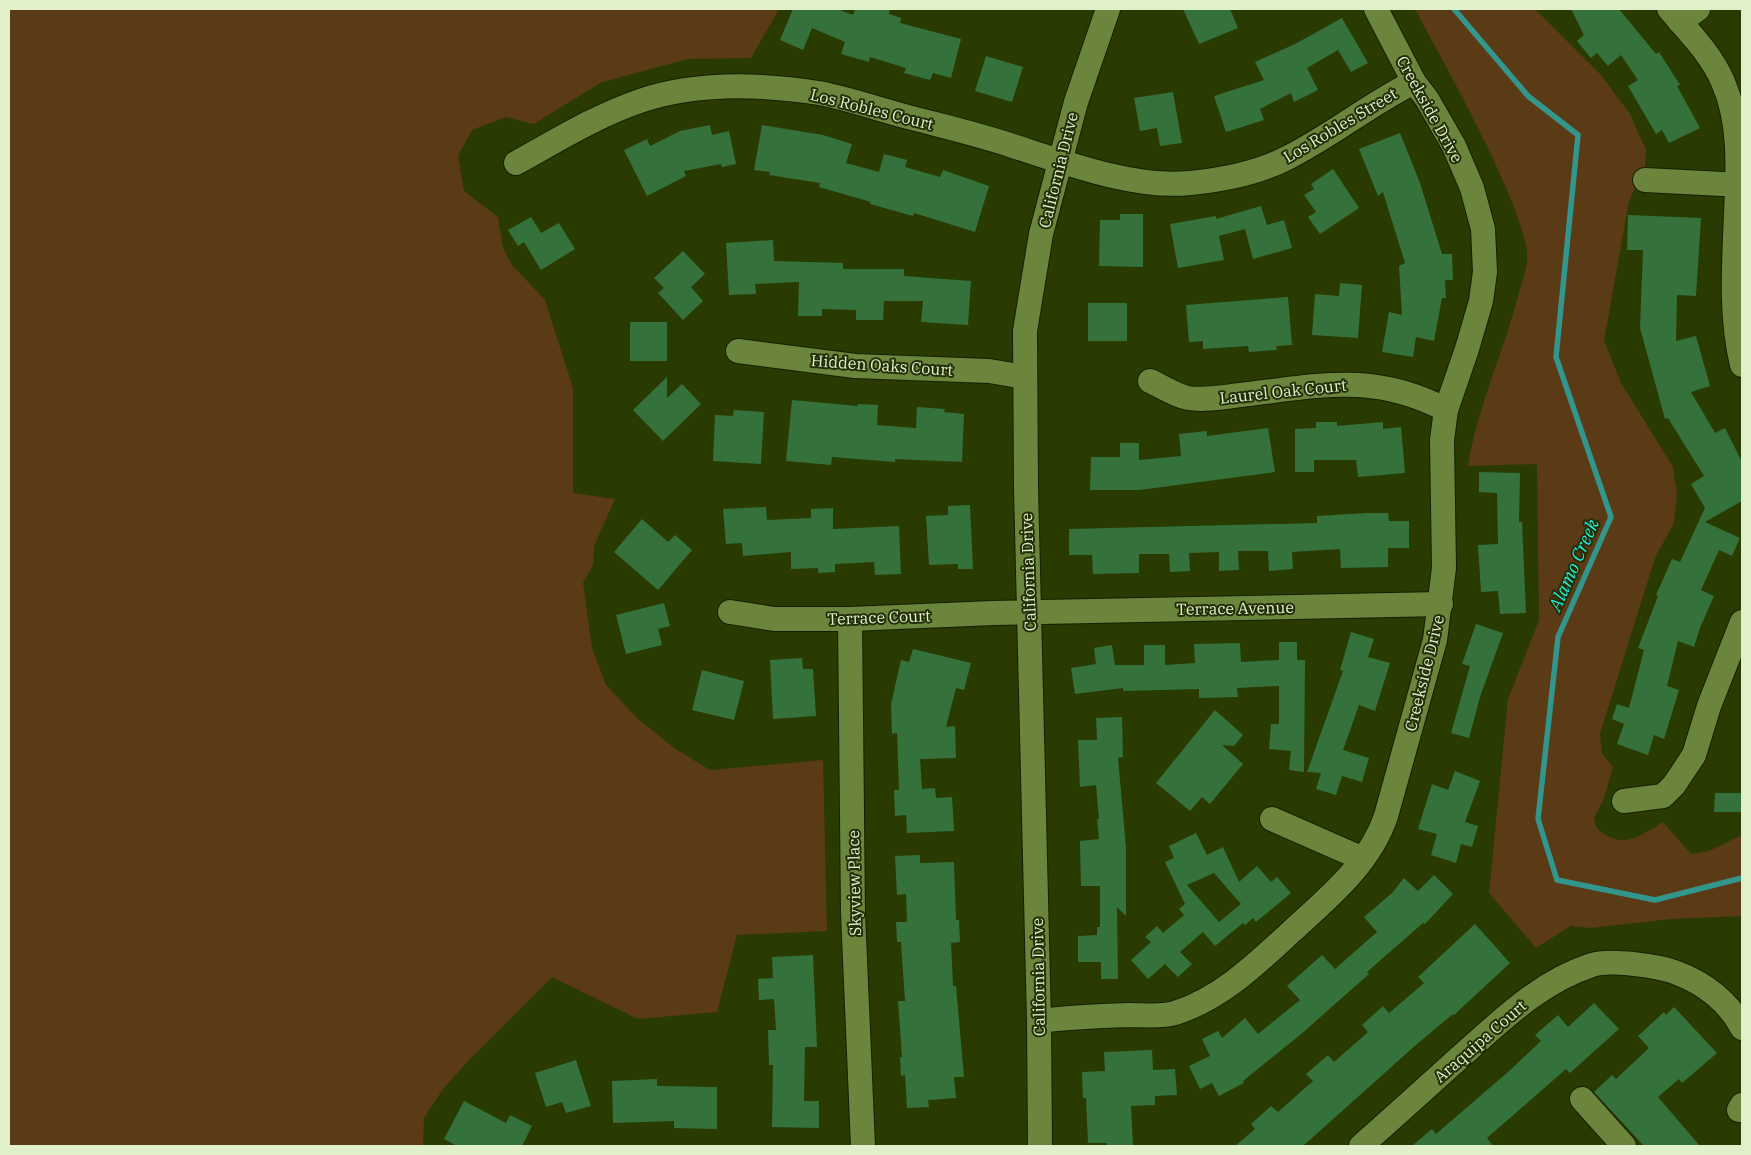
<svg xmlns="http://www.w3.org/2000/svg" width="1751" height="1155" font-family="'IBM Plex Serif',serif">
<rect width="100%" height="100%" fill="#293b00"/>
<g fill="#5b3a16">
<polygon points="9,9 779,9 751,58 688,59 602,82 534,124 506,117 472,130 458,156 464,191 498,217 503,248 512,265 545,300 573,388 573,493 615,499 594,546 593,565 583,583 592,648 606,685 638,719 677,750 710,770 823,760 827,931 737,935 717,1012 638,1019 552,977 470,1059 443,1089 424,1118 423,1146 9,1146"/>
<path d="M1415 9H1535L1601 75 1630 114 1646 150 1645 167 1629 201 1604 341 1621 383 1673 467 1677 494 1674 523 1655 558 1600 734 1602 754 1613 767 1603 801 1594 817 1596 827C1622 851 1636 838 1663 822L1691 854 1709 851 1742 835V916L1671 919 1590 928 1571 926 1536 948 1489 893 1508 699 1539 620 1537 464 1468 466C1477 409 1502 356 1517 300 1520 288 1525 275 1527 263 1534 220 1439 55 1415 9Z"/>
</g>
<g fill="none" stroke-linecap="round" stroke-linejoin="round">
<polyline stroke="#32968d" stroke-width="5.5" points="1454,9 1528,96 1578,135 1556,357 1611,517 1558,637 1538,819 1557,880 1655,900 1742,878"/>
</g>
<g fill="#34713b" fill-rule="evenodd">
<polygon points="793,9 838,9 853,15 855,9 890,9 889,14 901,18 900,23 961,39 951,78 933,73 930,80 904,73 906,68 870,57 869,62 841,54 845,42 812,28 803,50 780,40"/>
<polygon points="1183,9 1230,9 1238,28 1199,44"/>
<polygon points="1571,9 1619,9 1656,54 1659,52 1680,85 1677,86 1700,128 1669,143 1662,130 1656,134 1628,86 1638,80 1621,55 1608,66 1597,53 1591,58 1577,41 1584,35"/>
<polygon points="1342,18 1368,63 1351,72 1338,50 1307,68 1318,90 1294,102 1291,93 1260,109 1264,120 1226,132 1214,96 1264,80 1255,62 1295,44"/>
<polygon points="986,56 1023,67 1012,102 975,91"/>
<polygon points="1173,92 1182,143 1160,146 1157,128 1140,131 1134,98"/>
<polygon points="710,125 712,135 729,131 736,164 722,167 721,164 684,171 686,176 647,196 624,150 647,139 650,146 680,131"/>
<polygon points="762,125 823,135 852,144 846,163 879,172 884,154 907,160 905,167 940,177 943,170 989,186 975,232 914,213 913,216 870,204 871,202 819,187 820,183 769,175 770,172 754,170"/>
<polygon points="1400,133 1420,183 1442,254 1452,254 1453,280 1445,280 1446,298 1442,298 1434,341 1416,337 1413,357 1382,352 1389,312 1402,315 1399,266 1405,263 1383,192 1378,196 1359,149"/>
<polygon points="1333,169 1359,208 1320,234 1308,217 1316,212 1304,195 1314,189 1311,184"/>
<polygon points="1261,206 1267,225 1284,220 1292,248 1253,259 1245,229 1219,236 1224,260 1178,268 1170,224 1216,216 1216,219"/>
<polygon points="1120,214 1143,214 1143,267 1099,266 1100,220 1120,220"/>
<polygon points="1628,215 1701,218 1696,296 1677,295 1676,341 1696,336 1710,386 1691,392 1715,433 1725,428 1742,462 1742,501 1705,522 1740,538 1732,556 1719,550 1701,590 1714,596 1700,628 1694,647 1678,641 1667,686 1679,690 1664,739 1654,735 1648,755 1617,744 1624,724 1612,719 1617,704 1629,708 1644,650 1638,648 1658,596 1656,595 1672,559 1680,562 1705,508 1691,484 1704,476 1668,418 1665,419 1640,328 1643,250 1627,250"/>
<polygon points="531,217 541,233 559,223 575,249 541,270 524,242 518,246 508,230"/>
<polygon points="773,240 774,261 843,263 843,269 904,269 904,276 971,281 968,325 921,322 923,301 884,301 883,320 856,320 856,310 822,309 822,316 798,316 799,282 755,284 756,294 729,295 726,243"/>
<polygon points="683,251 705,274 691,287 703,301 683,320 658,293 664,288 654,278"/>
<polygon points="1340,283 1362,285 1358,338 1312,335 1315,294 1339,296"/>
<polygon points="1288,297 1292,345 1276,346 1277,350 1249,352 1248,346 1203,349 1203,341 1189,342 1186,305"/>
<rect x="1088" y="303" width="39" height="38"/>
<rect x="630" y="322" width="37" height="39"/>
<polygon points="667,377 667,398 682,384 701,404 663,441 633,410"/>
<polygon points="792,400 858,406 858,404 878,405 877,425 916,428 917,407 945,409 944,412 964,414 962,462 895,459 895,462 832,457 831,465 786,461"/>
<polygon points="734,410 764,412 761,464 713,461 715,415 733,416"/>
<polygon points="1316,422 1337,422 1337,426 1383,422 1383,429 1401,427 1405,473 1358,477 1356,460 1314,460 1314,472 1295,472 1295,429 1316,428"/>
<polygon points="1268,428 1275,472 1139,490 1090,490 1091,457 1120,457 1120,443 1139,443 1139,460 1181,456 1179,434 1207,431 1207,436"/>
<polygon points="1479,472 1520,473 1519,522 1522,522 1526,613 1500,614 1498,591 1481,592 1478,545 1498,544 1497,493 1479,492"/>
<polygon points="970,505 973,569 958,569 958,564 929,565 926,516 948,515 948,506"/>
<polygon points="766,507 767,520 811,518 811,509 833,508 833,529 899,526 901,574 875,575 874,562 835,564 835,572 818,573 818,568 791,569 791,552 743,556 742,543 726,544 723,509"/>
<polygon points="1367,513 1388,513 1389,521 1409,521 1409,548 1388,548 1388,567 1341,568 1340,549 1292,552 1293,569 1269,571 1268,551 1238,551 1239,570 1219,571 1219,552 1189,553 1190,571 1170,572 1169,554 1139,554 1139,573 1093,574 1092,555 1069,555 1069,529 1317,523 1317,516"/>
<polygon points="642,519 668,542 675,535 692,550 658,590 614,552"/>
<polygon points="664,603 670,626 658,629 662,645 626,654 616,615"/>
<polygon points="1476,624 1503,633 1480,697 1469,738 1451,733 1470,666 1462,664"/>
<polygon points="1351,632 1374,639 1368,657 1390,663 1375,711 1359,705 1343,750 1369,758 1362,782 1342,776 1336,795 1316,789 1321,773 1307,772 1343,671 1340,670"/>
<polygon points="1279,642 1297,642 1297,660 1305,660 1304,772 1289,770 1291,751 1269,749 1271,724 1279,724 1279,686 1237,688 1238,697 1199,698 1199,689 1123,691 1123,688 1075,694 1071,668 1096,664 1094,648 1112,645 1115,665 1144,665 1144,645 1165,645 1165,665 1195,663 1194,644 1240,643 1241,662 1279,660"/>
<polygon points="913,649 971,663 964,690 956,688 946,727 955,726 956,758 920,759 922,789 935,788 936,798 952,797 954,831 907,833 906,815 895,816 894,790 899,790 897,733 892,734 891,704 901,660 909,662"/>
<polygon points="802,658 803,669 813,669 816,716 773,719 770,660"/>
<polygon points="702,670 744,681 734,720 692,710"/>
<polygon points="1215,710 1243,735 1234,746 1222,745 1243,764 1210,804 1202,797 1190,811 1156,783"/>
<polygon points="1122,717 1123,757 1118,758 1126,847 1126,916 1117,907 1118,979 1101,979 1101,962 1078,962 1078,936 1097,935 1097,927 1100,927 1100,886 1081,886 1080,841 1099,839 1097,819 1099,819 1096,785 1080,787 1078,740 1097,740 1096,718"/>
<polygon points="1455,771 1480,781 1465,822 1478,826 1472,847 1461,844 1456,863 1431,855 1437,834 1418,829 1432,784 1448,790"/>
<polygon points="1715,793 1742,793 1742,812 1714,812"/>
<path d="M1196 833 1207 855 1223 847 1239 882 1257 866 1271 882 1277 877 1291 893 1256 922 1253 918 1245 925 1243 923 1215 946 1203 932 1180 952 1192 964 1178 977 1165 964 1148 979 1131 960 1151 942 1145 937 1157 926 1163 933 1184 915 1179 909 1185 904 1165 862 1174 858 1169 846ZM1214 873 1241 904 1219 922 1187 885Z"/>
<polygon points="920,855 920,863 954,862 956,920 959,920 960,942 951,943 953,986 956,986 964,1077 954,1077 956,1098 928,1100 929,1107 907,1108 905,1075 901,1076 900,1057 902,1057 898,1001 905,1001 901,942 897,942 896,922 907,922 906,894 897,895 895,856"/>
<polygon points="1434,875 1453,894 1425,924 1423,923 1367,972 1369,974 1300,1035 1243,1081 1244,1083 1219,1096 1212,1083 1200,1089 1189,1066 1210,1056 1202,1039 1218,1031 1222,1038 1245,1018 1258,1034 1300,1000 1287,986 1322,955 1335,969 1377,932 1364,917 1392,893 1404,878 1418,891"/>
<polygon points="1475,924 1510,963 1454,1015 1453,1014 1417,1044 1303,1146 1235,1146 1255,1129 1251,1124 1271,1106 1278,1112 1313,1081 1306,1074 1328,1055 1334,1062 1368,1032 1362,1025 1383,1006 1389,1013 1424,983 1418,977"/>
<polygon points="813,955 817,1047 805,1047 804,1101 819,1101 819,1128 772,1127 773,1065 769,1065 768,1030 776,1030 774,999 759,1000 758,979 773,978 772,957"/>
<polygon points="1594,1003 1619,1029 1570,1073 1566,1069 1487,1138 1493,1146 1412,1146 1432,1129 1436,1134 1508,1072 1541,1041 1535,1035 1558,1015 1568,1027"/>
<polygon points="1674,1007 1717,1053 1682,1083 1679,1079 1658,1097 1700,1146 1644,1146 1594,1092 1612,1075 1616,1079 1649,1048 1638,1036 1664,1012 1666,1015"/>
<polygon points="1152,1050 1153,1070 1175,1069 1177,1095 1155,1096 1155,1105 1131,1106 1133,1146 1107,1146 1107,1143 1088,1143 1086,1098 1083,1098 1082,1072 1105,1071 1104,1052"/>
<polygon points="576,1060 591,1106 566,1113 562,1102 546,1107 535,1073"/>
<polygon points="657,1079 657,1086 717,1087 717,1129 674,1128 674,1121 613,1123 612,1081"/>
<polygon points="464,1101 506,1123 510,1115 532,1126 522,1146 457,1146 444,1139"/>
</g>
<g fill="none" stroke-linecap="round" stroke-linejoin="round">
<g stroke="#142000" stroke-width="26">
<g id="minor">
<path d="M1669 9C1688 31 1711 54 1723 82 1741 123 1738 170 1736 213 1734 264 1730 316 1742 365"/>
<polyline points="1680,22 1698,9"/>
<path d="M516 163C556 141 596 116 640 101 696 82 761 84 819 93 850 99 881 110 912 118 946 127 980 135 1013 146 1065 163 1136 189 1190 183 1222 180 1258 173 1287 158 1331 136 1370 104 1414 82"/>
<polyline points="1645,180 1742,185"/>
<polyline points="738,351 855,366 989,371 1025,377"/>
<path d="M1150 381C1161 386 1176 396 1188 398 1207 401 1229 396 1249 394 1323 385 1376 373 1446 410"/>
<polyline points="730,612 774,619 850,619 994,613 1441,604"/>
<polyline points="850,619 853,913 863,1146"/>
<polyline points="1624,801 1663,796 1674,785 1694,755 1709,706 1742,622"/>
<polyline points="1272,819 1363,859"/>
<path d="M1039 1021C1070 1017 1099 1016 1130 1015 1144 1015 1162 1017 1175 1013 1222 998 1256 964 1292 931 1328 898 1370 864 1386 816L1435 640 1444 568 1442 440 1446 410 1467 349 1481 301 1485 272 1483 229 1472 188 1454 146 1427 99 1414 82 1376 9"/>
<polyline points="1582,1099 1624,1146"/>
<polyline points="1739,1110 1742,1105"/>
<polyline points="1040,1146 1039,1021 1026,488 1025,331 1041,234 1076,102 1108,9"/>
<path d="M1361 1146C1394 1117 1427 1087 1459 1058 1500 1022 1539 982 1592 965 1609 959 1660 966 1677 973 1704 983 1729 1002 1742 1028"/>
</g>
</g>
<use href="#minor" stroke="#6b863c" stroke-width="24"/>
</g>
<g text-anchor="middle" stroke-width="4" stroke-linejoin="round" paint-order="stroke">
<g font-size="16" fill="#e0f0ca" stroke="#222f07">
<text transform="translate(872 109) rotate(14)" y="6">Los Robles Court</text>
<text transform="translate(1430 109) rotate(61)" y="6">Creekside Drive</text>
<text transform="translate(1340 125) rotate(-31)" y="6">Los Robles Street</text>
<text transform="translate(1058 170) rotate(-76)" y="6">California Drive</text>
<text transform="translate(882 365) rotate(4)" y="6">Hidden Oaks Court</text>
<text transform="translate(1283 391) rotate(-6)" y="6">Laurel Oak Court</text>
<text transform="translate(1028 572) rotate(-92)" y="6">California Drive</text>
<text transform="translate(1235 608) rotate(-1)" y="6">Terrace Avenue</text>
<text transform="translate(879 617) rotate(-2)" y="6">Terrace Court</text>
<text transform="translate(1424 673) rotate(-76)" y="6">Creekside Drive</text>
<text transform="translate(854 883) rotate(-91)" y="6">Skyview Place</text>
<text transform="translate(1038 977) rotate(-91)" y="6">California Drive</text>
<text transform="translate(1480 1041) rotate(-41)" y="6">Araquipa Court</text>
</g>
<g font-size="18" font-style="italic" fill="#26eede" stroke="#222f07">
<text transform="translate(1574 565) rotate(-66)" y="6">Alamo Creek</text>
</g>
</g>
<rect width="1751" height="1155" fill="none" stroke="#e0f0ca" stroke-width="20"/>
</svg>
